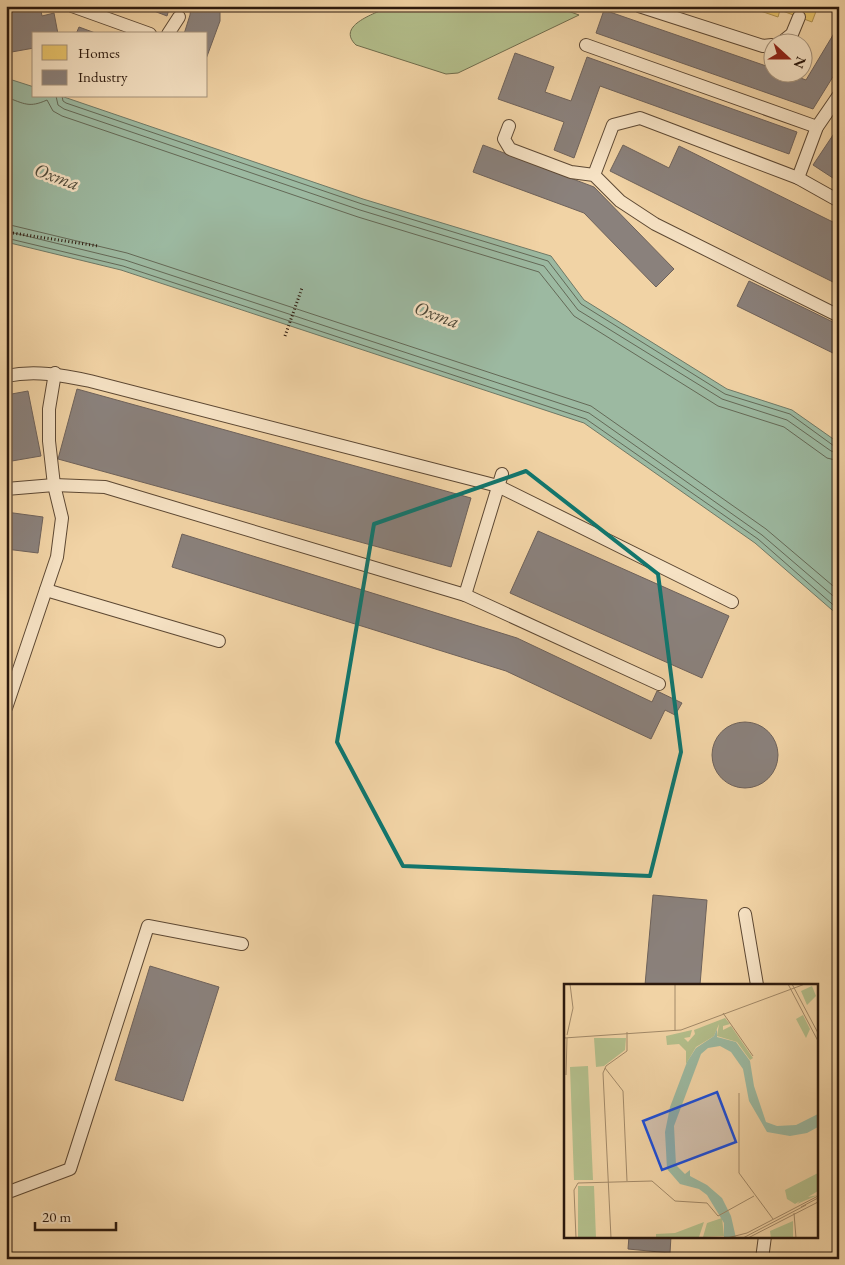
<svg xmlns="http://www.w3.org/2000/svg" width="845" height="1265" font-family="'EB Garamond',serif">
<rect width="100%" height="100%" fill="#f1d3a5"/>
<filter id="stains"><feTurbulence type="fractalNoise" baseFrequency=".004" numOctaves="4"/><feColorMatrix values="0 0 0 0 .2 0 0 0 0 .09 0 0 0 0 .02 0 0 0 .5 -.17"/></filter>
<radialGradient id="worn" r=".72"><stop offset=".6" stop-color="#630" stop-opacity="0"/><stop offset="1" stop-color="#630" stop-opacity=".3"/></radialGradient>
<path fill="#b3be8b" stroke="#706c4c" d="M391 6H554L579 15 458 73 446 74 356 45C335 25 377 13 391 6Z"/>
<polygon fill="#9cb9a1" stroke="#6f7966" points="6,78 34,87 34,96 61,96 363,199 551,256 584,300 727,389 792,410 839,443 839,616 755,543 584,423 121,270 6,242"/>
<polygon fill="#e9c46a" stroke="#b0914e" points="746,6 818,6 812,22 780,10 778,17"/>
<g fill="#8a817c" stroke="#6e625b">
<polygon points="6,6 40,6 42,16 54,13 58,34 34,34 34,48 6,53"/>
<polygon points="141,6 170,6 167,16"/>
<polygon points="191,6 220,6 220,21 206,59 206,34 184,34 190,15"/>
<polygon points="604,10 772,68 772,72 784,72 806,80 839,25 839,67 813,109 596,33"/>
<polygon points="79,27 98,34 76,34"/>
<polygon points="515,53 554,67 545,92 571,101 587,57 797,132 789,154 600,86 574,158 554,150 564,122 498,99"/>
<polygon points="839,126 839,182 813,165"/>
<polygon points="483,145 594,187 674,269 656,287 584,213 473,172"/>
<polygon points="623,145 669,168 679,146 839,225 839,285 610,171"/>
<polygon points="749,281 839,325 839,356 737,306"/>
<polygon points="77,389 471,498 451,567 58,459"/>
<polygon points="28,391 41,456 6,462 6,395"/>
<polygon points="6,512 43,517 38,553 6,549"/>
<polygon points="538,531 729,616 702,678 510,593"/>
<polygon points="182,534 517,638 652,702 657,691 682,703 675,715 665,710 651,739 506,671 172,567"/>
<circle cx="745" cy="755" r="33"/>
<polygon points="653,895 707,900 700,985 645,985"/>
<polygon points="150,966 219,987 183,1101 115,1080"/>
<polygon points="629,1236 671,1236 670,1253 628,1249"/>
</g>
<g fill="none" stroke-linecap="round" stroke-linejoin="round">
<g stroke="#646957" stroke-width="1">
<polyline points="56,96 58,105 64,109 360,210 544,266 578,310 722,399 787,420 831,451 839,453"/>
<polyline points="62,96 63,101 66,103 362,204 548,261 581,304 725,394 790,414 834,446 839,447"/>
<path d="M6 97C25 104 29 108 47 100L53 111 62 116 358 217 539 272 574 316 718 406 784 427 827 458 839 461"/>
<polyline points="6,224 127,253 591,406 766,529 839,591"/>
<polyline points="6,231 125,260 589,413 762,535 839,601"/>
<polyline points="6,238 123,266 586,419 758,539 839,610"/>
</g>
<g stroke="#5d4833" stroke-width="14">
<g id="service">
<polyline points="72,6 150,34"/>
<polyline points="639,6 763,46 772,45"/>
<polyline points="168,34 179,17"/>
<polyline points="782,42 792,34 799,17"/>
<polyline points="586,45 817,127"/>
<polyline points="509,126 504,139 510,149 571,172 594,175 620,201 655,224 839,316"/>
<polyline points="594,175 613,125 640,118 798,178 839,201"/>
<polyline points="798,178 817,127 839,95"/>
<path d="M6 376C35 370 62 375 90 381L498 486 732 602"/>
<polyline points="6,489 54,485 105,487 465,595 659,684"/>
<polyline points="46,590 219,641"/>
<polyline points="465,595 502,474"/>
<polyline points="6,708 57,557 62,518 54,485 49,441 49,409 55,373"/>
<polyline points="745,914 757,985"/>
<polyline points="6,1193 70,1169 148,926 242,944"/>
<polyline points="762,1259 765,1236"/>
</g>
</g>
<g stroke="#2c190d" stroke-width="3" stroke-dasharray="1 2.5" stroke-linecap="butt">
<polyline points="6,232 98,246"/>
<polyline points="285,336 302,288"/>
</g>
<use href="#service" stroke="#f6e2c4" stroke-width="12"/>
</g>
<path fill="none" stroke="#0f766e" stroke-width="4" stroke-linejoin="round" d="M526 471 658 574 681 752 650 876 403 866 337 742 374 524Z"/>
<g text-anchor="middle" stroke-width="5" stroke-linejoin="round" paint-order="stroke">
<g font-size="19" font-style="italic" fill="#4e4939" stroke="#f6e2c4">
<text transform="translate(57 176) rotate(20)" y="7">Охта</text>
<text transform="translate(437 314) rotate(20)" y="7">Охта</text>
</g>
</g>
<g transform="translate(564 984)">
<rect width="254" height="254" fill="#f1d3a5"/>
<path d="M248 2 252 12 243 21 237 7ZM239 31 246 45 242 54 232 35ZM161 34 166 40 159 42V46L167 42 189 74 186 76 173 58 153 52 155 40 150 52 132 63 122 80V67L115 60 103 61 102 52 128 46 126 53 120 54 124 58 131 50 130 46ZM30 54H62L61 66 40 82 32 83ZM24 82 29 196H10L6 83ZM254 189V207L244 213 254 211 233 220 236 217 231 220 223 215 221 206ZM14 202H30L32 254H14ZM158 234 160 252 139 253 143 239ZM229 237V254H207L206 247ZM140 238 135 253 92 254V250L111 249Z" fill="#b3be8b"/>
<path d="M153 45V53L172 58 186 77 190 102 202 138 213 142 232 141 254 130V143L243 149 226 152 203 148 185 117 179 85 167 68 156 62 144 64 137 70 110 142 112 181 121 190 126 186V192L143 201 158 214 167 232 172 254H160V239L143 211 135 205 116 200 103 185 101 148 106 123 123 78 132 64 150 52Z" fill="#9cb9a1"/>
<path fill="none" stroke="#a28968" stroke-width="1" d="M111 0V47M224 0 254 57M228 0 254 49M159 29 189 72M3 51 9 24 6 0M0 54 117 46 241 0M41 84 59 107 63 197M2 91 3 54M175 109V189L209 235M237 223 254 214M230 229 232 254M12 254 10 206 14 199 88 197 111 217 143 219 154 232 190 212M47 254 39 89 42 82 63 67V48M163 254 183 249 254 212M179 254 242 221M184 254 254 218"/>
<path fill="#1d4ed8" fill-opacity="0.15" stroke="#1d4ed8" stroke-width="2.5" d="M153 108 172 158 98 186 79 137Z"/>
<rect width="254" height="254" fill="none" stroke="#2c190d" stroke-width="2.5"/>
</g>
<rect width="845" height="1265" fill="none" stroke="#f1d3a5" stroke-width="25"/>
<rect x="8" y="8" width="830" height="1250" fill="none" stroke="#2c190d" stroke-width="2.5"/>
<rect x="12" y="12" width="820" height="1240" fill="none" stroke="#2c190d"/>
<rect x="32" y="32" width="175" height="65" fill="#f6e2c4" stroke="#a5927b"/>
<rect x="42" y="45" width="25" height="15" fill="#e9c46a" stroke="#a5927b"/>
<text x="78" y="58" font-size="15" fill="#2c190d">Homes</text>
<rect x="42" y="70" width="25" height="15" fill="#8a817c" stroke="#a5927b"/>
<text x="78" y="82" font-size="15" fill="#2c190d">Industry</text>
<g transform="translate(788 58) rotate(111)"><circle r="24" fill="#f6e2c4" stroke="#a5927b"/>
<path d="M0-4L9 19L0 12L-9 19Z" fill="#8f2418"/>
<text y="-8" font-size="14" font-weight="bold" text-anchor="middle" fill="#2c190d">N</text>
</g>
<path d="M35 1222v8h81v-8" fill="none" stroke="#2c190d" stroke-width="2.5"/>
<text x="42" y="1222" font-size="15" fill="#2c190d" stroke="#f6e2c4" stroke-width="4" paint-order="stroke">20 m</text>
<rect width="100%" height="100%" filter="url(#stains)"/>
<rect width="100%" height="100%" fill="url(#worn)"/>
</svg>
